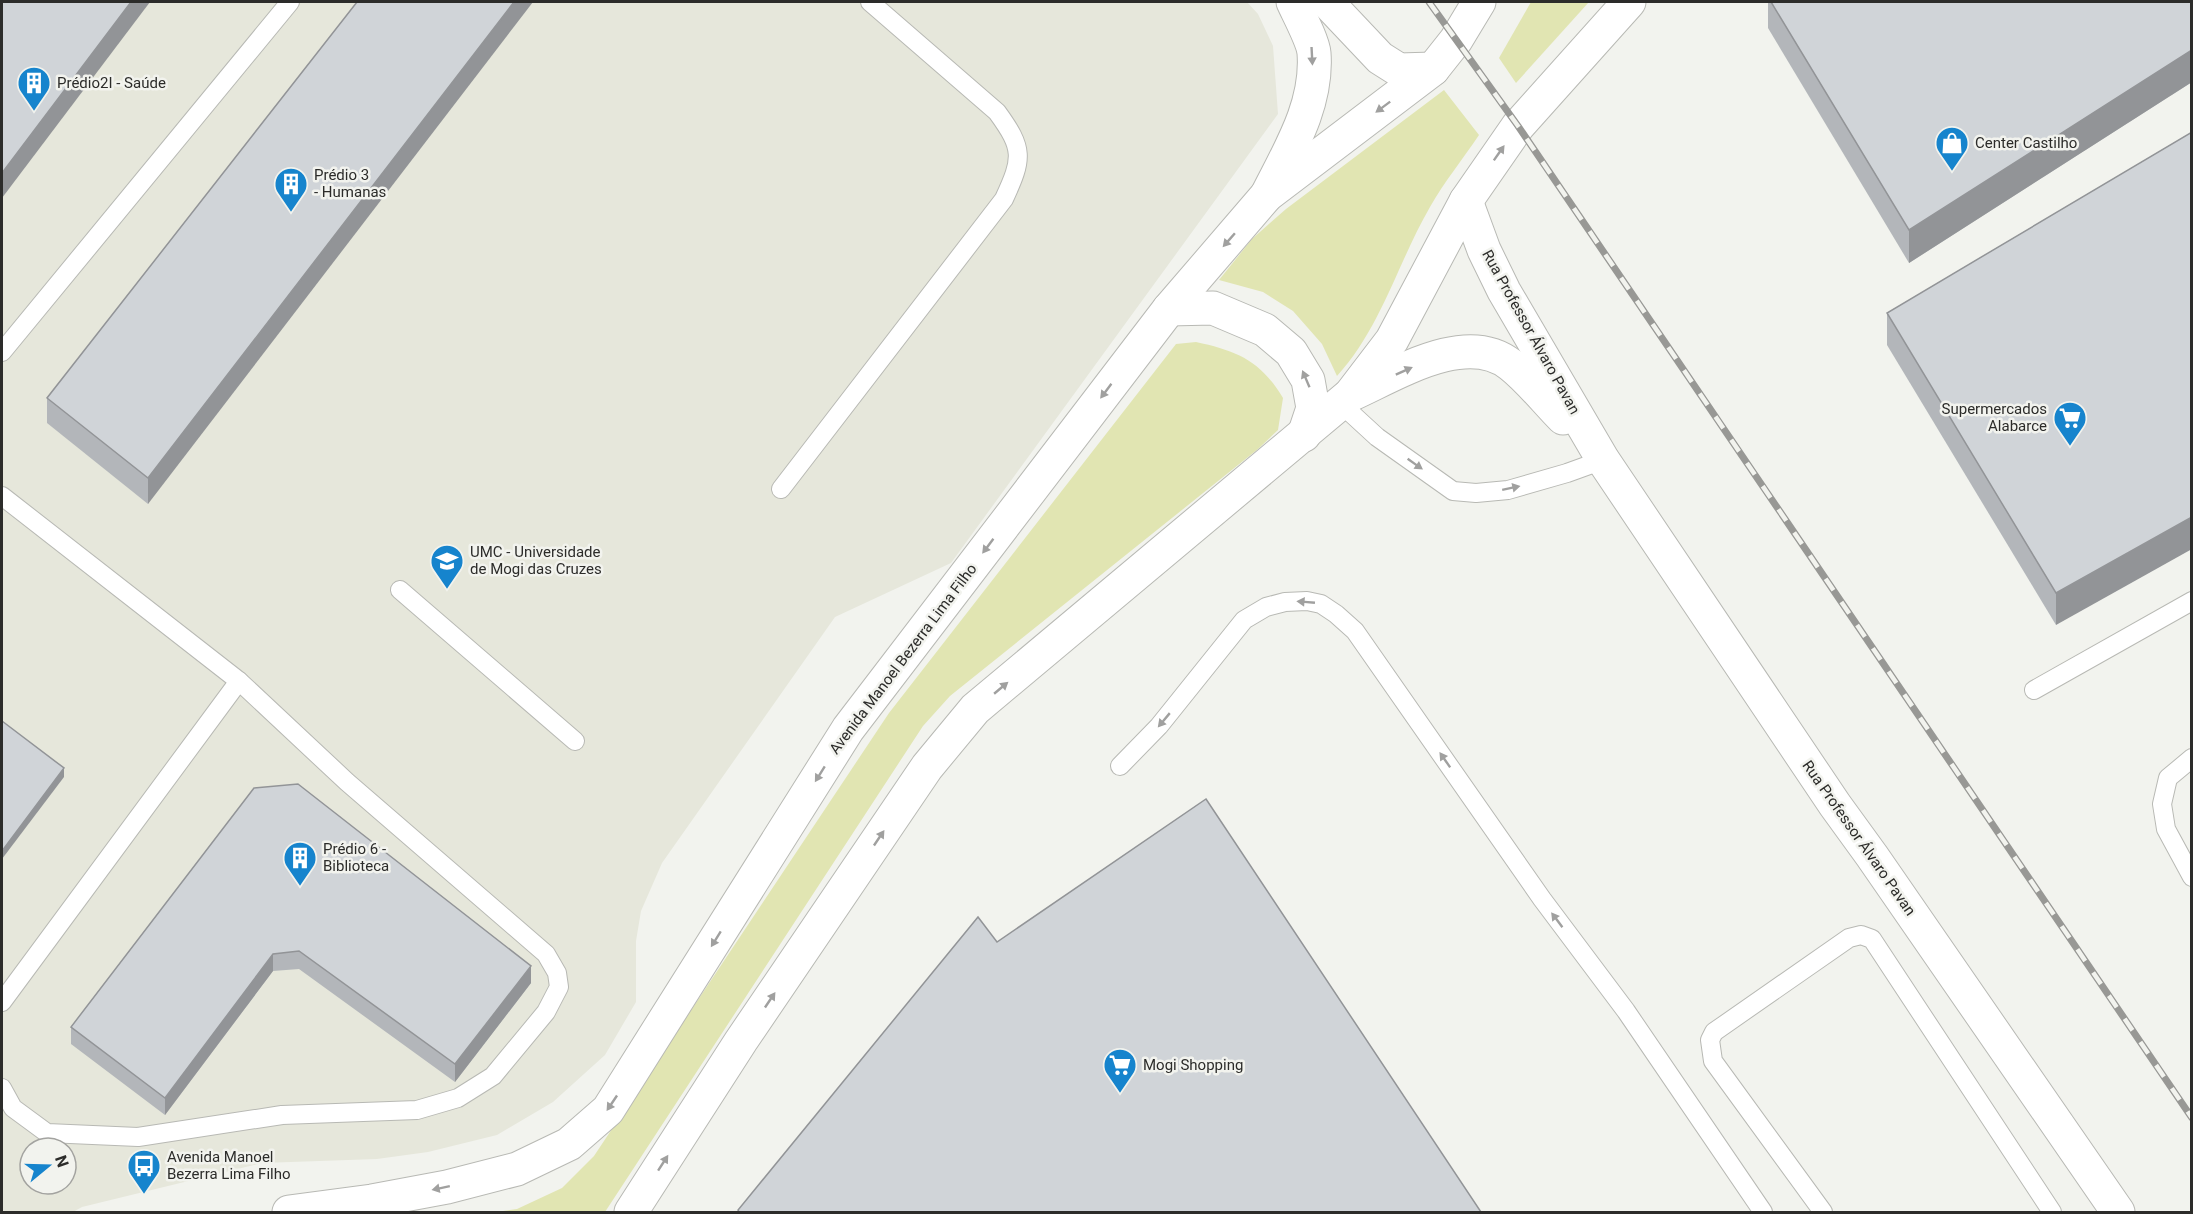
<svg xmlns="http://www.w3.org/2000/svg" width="2193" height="1214" font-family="Roboto,sans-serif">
<rect width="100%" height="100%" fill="#f2f3ee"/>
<path fill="#e6e7db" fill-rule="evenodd" d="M2 2H1247L1258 14 1273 46 1278 114 951 563 835 617 662 863 641 911 636 941V1002L605 1055 553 1102 497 1135 428 1152 377 1159 262 1163 82 1207 73 1212H2ZM30 1148H66V1184H30Z"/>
<g fill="#e1e5b2">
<polygon points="1531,2 1589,2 1516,83 1499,58"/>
<path d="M1444 90 1479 135C1463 159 1444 182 1430 207 1398 262 1381 328 1337 376L1322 344 1293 311 1263 292 1219 280 1252 239 1286 209Z"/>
<path d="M1196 342C1237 351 1260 360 1283 398L1278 430 1258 449 950 696 923 726 605 1212H496L517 1209 562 1188 594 1156 889 713 1176 344Z"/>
</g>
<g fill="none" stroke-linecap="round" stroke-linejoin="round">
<g stroke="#b8b9b4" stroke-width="20">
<g id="lane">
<polyline points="2,352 290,2"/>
<polyline points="1340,403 1377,437 1453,491 1476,493 1508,490 1567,473 1603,460"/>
<path d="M781 489 1004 199C1023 158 1024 149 997 112L870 2"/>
<polyline points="2,496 239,681 347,782 546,954 557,973 559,987 546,1012 493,1076 458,1098 417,1110 282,1115 138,1137 47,1133 13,1108 2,1088"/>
<polyline points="400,590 575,741"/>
<polyline points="2034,690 2192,601"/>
<polyline points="2192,758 2168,778 2162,804 2166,829 2192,877"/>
<polyline points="1120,766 1159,726 1244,620 1266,607 1285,602 1307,601 1321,604 1336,614 1355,631 1542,899 1626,1011 1763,1212"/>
<polyline points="2,1002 239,681"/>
<polyline points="1823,1212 1713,1061 1710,1040 1714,1032 1849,938 1861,935 1872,939 2052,1212"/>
</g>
</g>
<g stroke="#b8b9b4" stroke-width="35">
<g id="street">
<polyline points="1327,2 1380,58 1399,70 1433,69"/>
<path d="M1267 195C1289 151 1318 105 1314 53 1313 41 1298 13 1293 2"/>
<polyline points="1466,201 1484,250 1504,291 1603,460 1835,805 1872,856 2118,1212"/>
<path d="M1350 395C1395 375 1466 329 1511 365 1530 380 1546 401 1563 418"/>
</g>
</g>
<g stroke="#b8b9b4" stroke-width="35">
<g id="primary">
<polyline points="1169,309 1213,308 1265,330 1291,352 1308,380 1313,408 1304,435"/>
<polyline points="289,1212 372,1201 447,1187 517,1169 569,1144 608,1110 848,729 1169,309 1267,195 1433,69 1456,40 1479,2"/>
<polyline points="631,1212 741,1041 927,767 975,709 1350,395 1392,340 1466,201 1518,126 1629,2"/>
</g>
</g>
<use href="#lane" stroke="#fff" stroke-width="18"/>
<use href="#street" stroke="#fff" stroke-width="33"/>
<use href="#primary" stroke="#fff" stroke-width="33"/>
<g stroke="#989895" stroke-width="7">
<polyline id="rail" points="1429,2 1518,126 2192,1118"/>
</g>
<use href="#rail" stroke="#f2f3ee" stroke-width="4.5" stroke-dasharray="14" stroke-linecap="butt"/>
</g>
<g fill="#b3b6ba">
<polygon points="357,2 148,504 47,423 47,398"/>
<polygon points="1768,2 2192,2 2192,82 1909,263 1768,28"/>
<polygon points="2192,132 2056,625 1887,345 1887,313"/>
<polygon points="254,788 531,983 455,1082 299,969 273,971 165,1115 71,1044 71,1027"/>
</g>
<g fill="#929497">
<polygon points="131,2 150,2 2,198 2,173"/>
<polygon points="514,2 533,2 148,504 148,478"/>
<polygon points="2192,50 2192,82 1909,263 1909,230"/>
<polygon points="2192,517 2192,549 2056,625 2056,593"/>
<polygon points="64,768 64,777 2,859 2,851"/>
<polygon points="273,954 273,971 165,1115 165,1098"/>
<polygon points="531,966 531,983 455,1082 455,1064"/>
</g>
<g fill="#d0d4d8" stroke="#929497" stroke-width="1.5">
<polygon points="2,2 131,2 2,173"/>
<polygon points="357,2 514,2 148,478 47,398"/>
<polygon points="1771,2 2192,2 2192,50 1909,230"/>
<polygon points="2192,132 2192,517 2056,593 1887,313"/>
<polygon points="2,721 64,768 2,851"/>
<polygon points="298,784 531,966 455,1064 299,951 273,954 165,1098 71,1027 254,788"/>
<polygon points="1206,799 1481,1212 739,1212 738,1210 978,917 997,942"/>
</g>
<defs><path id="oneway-solid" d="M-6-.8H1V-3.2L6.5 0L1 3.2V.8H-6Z" transform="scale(1.5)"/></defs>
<g fill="#a0a09f">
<use href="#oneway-solid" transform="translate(1312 56) rotate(87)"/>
<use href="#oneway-solid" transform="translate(1383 107) rotate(143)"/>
<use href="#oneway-solid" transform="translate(1499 153) rotate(-55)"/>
<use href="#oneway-solid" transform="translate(1229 240) rotate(131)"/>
<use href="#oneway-solid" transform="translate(1404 371) rotate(-24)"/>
<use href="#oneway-solid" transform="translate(1306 379) rotate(-113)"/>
<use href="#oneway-solid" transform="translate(1106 391) rotate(127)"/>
<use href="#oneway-solid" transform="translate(1415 464) rotate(35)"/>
<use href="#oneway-solid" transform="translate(1511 488) rotate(-12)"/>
<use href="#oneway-solid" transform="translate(988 546) rotate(127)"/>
<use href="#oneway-solid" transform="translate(1306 602) rotate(-175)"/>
<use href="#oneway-solid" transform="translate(1001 688) rotate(-40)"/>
<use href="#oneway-solid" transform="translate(1164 720) rotate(130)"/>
<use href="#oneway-solid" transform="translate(1445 760) rotate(-125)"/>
<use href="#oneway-solid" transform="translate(820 774) rotate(122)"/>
<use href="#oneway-solid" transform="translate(879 838) rotate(-56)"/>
<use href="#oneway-solid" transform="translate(1557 920) rotate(-127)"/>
<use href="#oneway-solid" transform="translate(716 939) rotate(122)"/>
<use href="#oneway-solid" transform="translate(770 1000) rotate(-56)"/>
<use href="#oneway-solid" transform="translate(612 1103) rotate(124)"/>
<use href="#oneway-solid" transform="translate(663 1163) rotate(-57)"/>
<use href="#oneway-solid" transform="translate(441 1188) rotate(168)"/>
</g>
<defs>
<g id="building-pin" transform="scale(1.725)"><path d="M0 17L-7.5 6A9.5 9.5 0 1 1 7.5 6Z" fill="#1684cd" stroke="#f2f3ee"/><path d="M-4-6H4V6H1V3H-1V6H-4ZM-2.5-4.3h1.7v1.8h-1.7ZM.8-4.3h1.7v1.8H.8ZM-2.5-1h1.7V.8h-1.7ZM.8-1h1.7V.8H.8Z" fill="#fff"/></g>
<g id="shop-pin" transform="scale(1.725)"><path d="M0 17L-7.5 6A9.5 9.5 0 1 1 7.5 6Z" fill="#1684cd" stroke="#f2f3ee"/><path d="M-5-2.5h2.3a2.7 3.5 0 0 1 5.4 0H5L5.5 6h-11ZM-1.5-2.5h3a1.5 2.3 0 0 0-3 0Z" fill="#fff"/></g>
<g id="supermarket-pin" transform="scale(1.725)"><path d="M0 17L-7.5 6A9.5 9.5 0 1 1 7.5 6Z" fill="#1684cd" stroke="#f2f3ee"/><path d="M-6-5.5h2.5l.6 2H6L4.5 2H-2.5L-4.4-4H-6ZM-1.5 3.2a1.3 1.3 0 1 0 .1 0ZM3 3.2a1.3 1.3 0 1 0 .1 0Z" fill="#fff"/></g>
<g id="university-pin" transform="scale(1.725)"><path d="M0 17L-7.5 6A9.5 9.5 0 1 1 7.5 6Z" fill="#1684cd" stroke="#f2f3ee"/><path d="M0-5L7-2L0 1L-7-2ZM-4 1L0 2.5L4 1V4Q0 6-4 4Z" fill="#fff"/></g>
<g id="bus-pin" transform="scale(1.725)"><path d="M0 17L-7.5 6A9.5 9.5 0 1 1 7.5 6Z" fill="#1684cd" stroke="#f2f3ee"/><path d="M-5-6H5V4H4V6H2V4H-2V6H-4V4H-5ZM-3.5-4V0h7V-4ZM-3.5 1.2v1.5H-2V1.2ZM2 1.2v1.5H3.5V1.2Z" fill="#fff"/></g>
</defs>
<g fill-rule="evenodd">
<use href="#building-pin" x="34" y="83"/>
<use href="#shop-pin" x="1952" y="143"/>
<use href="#building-pin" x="291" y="184"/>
<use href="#supermarket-pin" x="2070" y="418"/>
<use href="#university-pin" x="447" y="561"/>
<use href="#building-pin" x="300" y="858"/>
<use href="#supermarket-pin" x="1120" y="1065"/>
<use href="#bus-pin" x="144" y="1166"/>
</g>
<g text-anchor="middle" stroke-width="5" stroke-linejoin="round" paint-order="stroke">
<g font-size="15" fill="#2c2c2a" stroke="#f2f3ee" text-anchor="start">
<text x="57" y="88">Prédio2I - Saúde</text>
<text x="1975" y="148">Center Castilho</text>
<text x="314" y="180">Prédio 3<tspan x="314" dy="17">- Humanas</tspan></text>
<text x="2047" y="414" text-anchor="end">Supermercados<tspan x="2047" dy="17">Alabarce</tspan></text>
<text x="470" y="557">UMC - Universidade<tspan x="470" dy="17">de Mogi das Cruzes</tspan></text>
<text x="323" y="854">Prédio 6 -<tspan x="323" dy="17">Biblioteca</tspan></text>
<text x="1143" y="1070">Mogi Shopping</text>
<text x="167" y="1162">Avenida Manoel<tspan x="167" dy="17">Bezerra Lima Filho</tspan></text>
</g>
<g font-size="15" fill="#2c2c2a" stroke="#f2f3ee">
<text transform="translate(1531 332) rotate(61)" y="5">Rua Professor Álvaro Pavan</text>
<text transform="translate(903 659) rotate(-53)" y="5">Avenida Manoel Bezerra Lima Filho</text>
<text transform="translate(1859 838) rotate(55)" y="5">Rua Professor Álvaro Pavan</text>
</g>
</g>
<rect width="2193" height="1214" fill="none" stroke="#2c2c2a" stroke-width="6"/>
<g transform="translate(48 1166) rotate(71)"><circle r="28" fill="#f2f3ee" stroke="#a3a3a0" stroke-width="1.5"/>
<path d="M0-4.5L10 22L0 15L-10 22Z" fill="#1684cd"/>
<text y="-9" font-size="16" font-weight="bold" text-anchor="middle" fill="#2c2c2a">N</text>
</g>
</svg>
